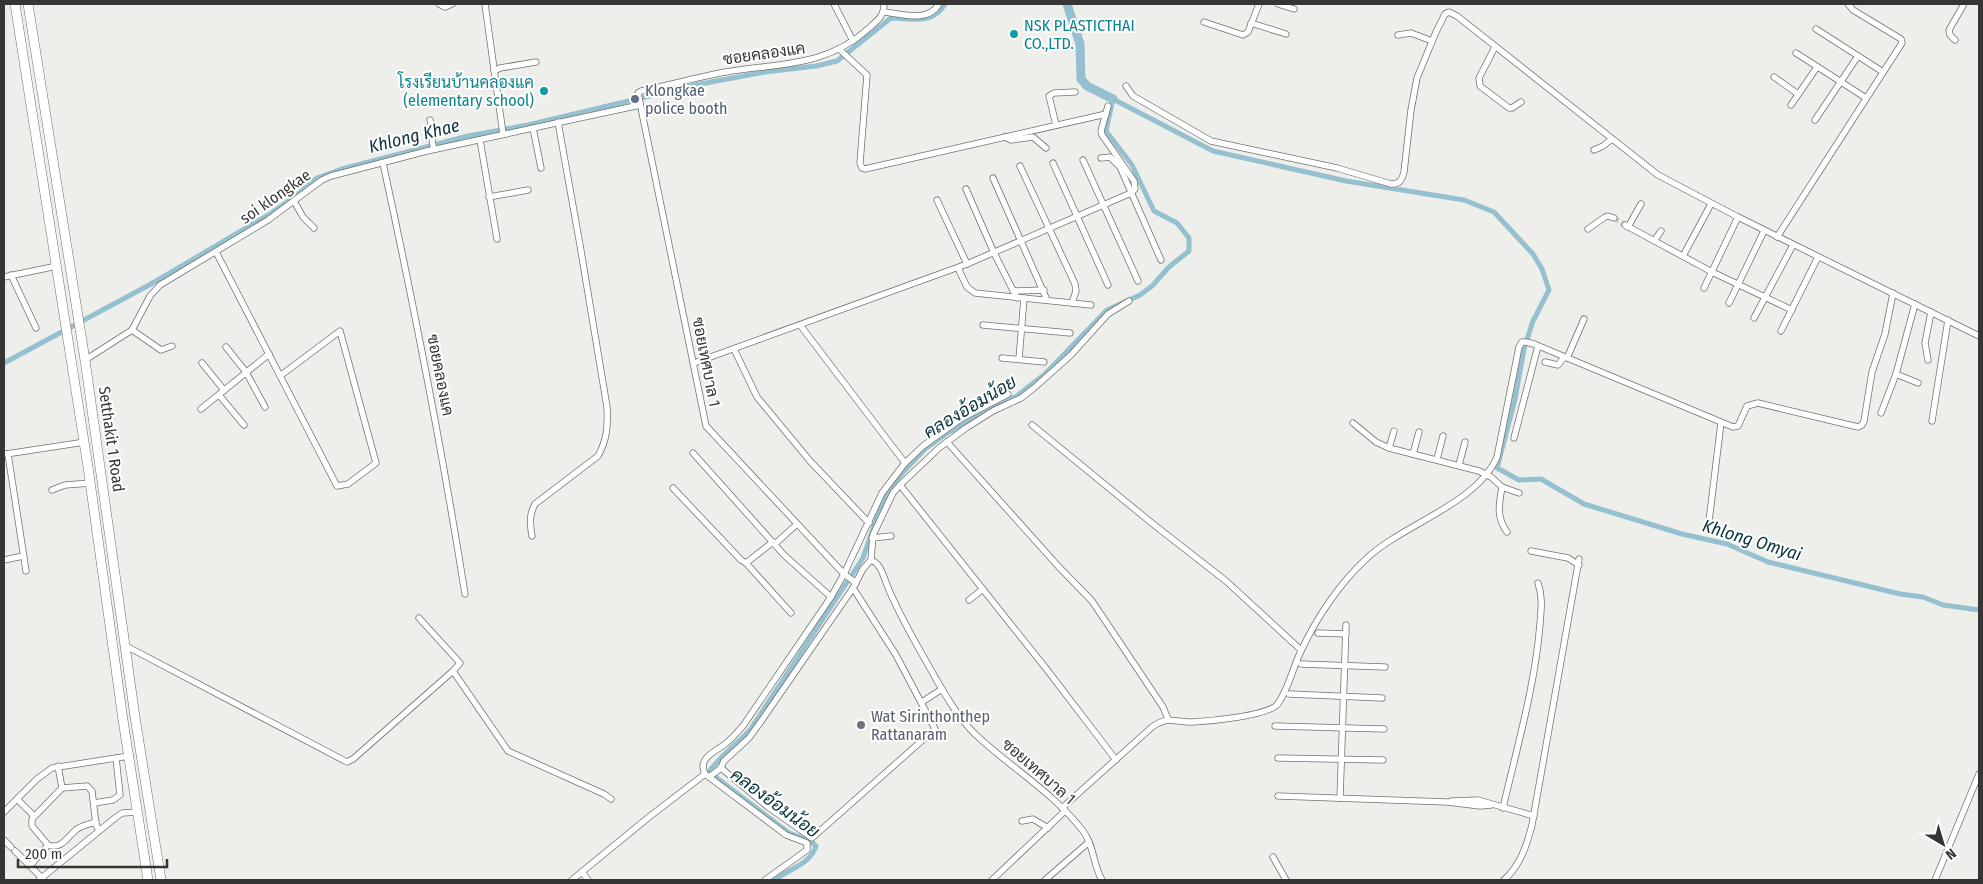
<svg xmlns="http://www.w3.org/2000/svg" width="1983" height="884" font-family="'Fira Sans Condensed',Sarabun,sans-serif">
<rect width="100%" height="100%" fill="#eeeeea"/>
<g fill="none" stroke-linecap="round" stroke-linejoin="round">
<g stroke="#95c0cf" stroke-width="5">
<path d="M4 363 151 284 270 214 297 195 317 178 342 169 468 136 528 125 700 84 765 72 816 66 837 61 891 18C911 18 932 26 945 4"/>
<path d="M775 880C788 869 810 865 816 846L809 840 789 833 709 772C719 757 737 744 750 730L863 558 876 520 889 489 906 469 925 449 949 432 996 405 1017 396 1045 374 1107 310 1140 295 1152 286 1169 267 1189 251V238L1177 223 1154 211 1132 165 1106 131 1113 99 1213 151 1346 181 1464 200 1494 212 1533 254 1542 269 1549 290 1533 321 1524 349 1515 399 1497 468 1519 480 1541 479 1584 504 1682 534 1727 544 1768 562 1900 594 1923 597 1943 605 1979 610"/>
</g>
<polyline stroke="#95c0cf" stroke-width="9" points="1067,4 1080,44 1081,79 1087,86 1113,99"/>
<polyline stroke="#c9c9c6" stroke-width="5.5" stroke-dasharray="5.5 3" stroke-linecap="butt" points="1614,218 1625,225"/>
<g stroke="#71716e" stroke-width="7">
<g id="minor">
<polyline points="439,4 445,7 452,4"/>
<polyline points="485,4 503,134"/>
<polyline points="834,4 853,41"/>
<polyline points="1278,4 1294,9"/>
<path d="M884 12C902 14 928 23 939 4"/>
<polyline points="1204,22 1243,35 1248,32 1259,4"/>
<polyline points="1251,23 1286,34"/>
<polyline points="1816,29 1883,72"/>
<polyline points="1398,35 1411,33 1432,41"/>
<polyline points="1955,40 1950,35 1949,30 1964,4"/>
<polyline points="1495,47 1479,78 1480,86 1509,108 1512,108 1521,102"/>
<polyline points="839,49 867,75 860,163 862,168 865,169 1106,114"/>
<polyline points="1796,53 1866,98"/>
<polyline points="494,71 500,68 536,62"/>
<polyline points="1774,77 1798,94"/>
<path d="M1126 86 1133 96 1211 141 1337 168 1391 184C1400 184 1402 180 1404 172L1411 110 1417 78 1436 32 1445 14 1449 12 1457 16 1658 175 1738 217 1979 336"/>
<polyline points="1791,105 1817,67"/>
<path d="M430 120C434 130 430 139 434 149"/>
<polyline points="1815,120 1858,56"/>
<polyline points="1056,125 1049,96 1054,93 1075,92"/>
<polyline points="533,128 541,168"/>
<polyline points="1005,137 1011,140 1033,137 1046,148"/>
<polyline points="480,140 497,239"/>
<polyline points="1594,150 1603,146 1612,139"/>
<polyline points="1101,158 1110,157 1120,167 1161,260"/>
<polyline points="1083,160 1138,281"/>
<path d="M383 163C414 306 442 449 465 594"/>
<polyline points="1053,163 1108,285"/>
<polyline points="1020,166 1075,284 1076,291 1072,303"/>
<polyline points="993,178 1047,300"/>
<polyline points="966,189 994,253 1017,298"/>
<polyline points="489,197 528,190"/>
<polyline points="937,200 967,264"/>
<polyline points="294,201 303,217 314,228"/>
<polyline points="1625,225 1712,272 1792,310"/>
<polyline points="1628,227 1641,204"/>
<polyline points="1588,229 1605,217 1608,216 1614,218"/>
<polyline points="1777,237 1902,43 1901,39 1853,10 1848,4"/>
<polyline points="1654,241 1661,231"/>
<polyline points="216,252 337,486 348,484 376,463 340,331 280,376"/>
<polyline points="1683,256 1711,204"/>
<polyline points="958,268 967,287 975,293 1091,305"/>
<polyline points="11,275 36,328"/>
<polyline points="4,277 57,266"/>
<polyline points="1704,288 1738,217"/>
<polyline points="1013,291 1044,290"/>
<polyline points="1729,303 1764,231"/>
<polyline points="1754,318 1793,245"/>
<polyline points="800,325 905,463"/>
<polyline points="983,325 1070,333"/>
<polyline points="132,330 161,350 172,346"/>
<polyline points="1781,331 1818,257"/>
<polyline points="226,347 246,372 265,407"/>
<polyline points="734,349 757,397 810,461 869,523"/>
<polyline points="1002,358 1044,362"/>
<polyline points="1567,358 1584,319"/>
<polyline points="1019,359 1024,298"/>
<polyline points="85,360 132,330 150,296 160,285 268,220 322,180 331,176 427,151 640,105"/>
<polyline points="1928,360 1925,343 1931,312"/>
<polyline points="1545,362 1558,365 1564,357"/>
<polyline points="202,363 224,390"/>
<polyline points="694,363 967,264 1131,193 1135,189 1134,181 1102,135 1101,131 1108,106"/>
<polyline points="1896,374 1918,383"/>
<polyline points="219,395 244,425"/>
<polyline points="201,409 269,354"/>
<polyline points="1881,413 1896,374 1915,304"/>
<polyline points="1932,421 1948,320"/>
<polyline points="1353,423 1376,442 1389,448"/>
<polyline points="1032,425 1153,524 1226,581 1301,650"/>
<polyline points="1394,431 1389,448 1479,471 1491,477 1502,487 1519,493"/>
<polyline points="1514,438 1538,346"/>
<polyline points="947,442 1058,566 1092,601 1163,707 1168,719"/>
<polyline points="693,453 784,555 831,597"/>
<polyline points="6,454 85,442"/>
<polyline points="8,454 26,571"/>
<polyline points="1413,454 1419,432"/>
<polyline points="1437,459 1443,436"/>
<polyline points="1459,465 1465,442"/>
<polyline points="900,485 1048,671 1116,760"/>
<path d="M1502 487C1499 504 1496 517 1507 532"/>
<polyline points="673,488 741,560 746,563 773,542"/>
<polyline points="52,490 65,485 91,483"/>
<polyline points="1709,521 1721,423"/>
<path d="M532 536C530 523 529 515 535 504L598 456C607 440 608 426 607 407L580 245 558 122"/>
<polyline points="872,538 891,536"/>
<polyline points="775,544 797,524"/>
<polyline points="1531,551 1568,558 1579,565"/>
<polyline points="4,560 23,556"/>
<polyline points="871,560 873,535 893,493 900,485 939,448 966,428 993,411 1021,398 1034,388 1071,355 1108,314 1129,301"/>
<polyline points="746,563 791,613"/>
<path d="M856 583 844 574 706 426 638 93 641 91C669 85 698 77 726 72 779 63 827 67 869 28 878 20 884 16 884 4"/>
<polyline points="969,600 983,589"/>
<polyline points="1318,633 1346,634"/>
<polyline points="126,646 347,762 353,759 453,671 460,663 419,618"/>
<polyline points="1301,664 1385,667"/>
<polyline points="453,671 508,751 604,794 611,799"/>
<polyline points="1289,694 1382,698"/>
<polyline points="922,702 942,689"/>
<polyline points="1275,726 1384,729"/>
<polyline points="1278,758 1383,760"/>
<polyline points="58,766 62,788 87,786 92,791 96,825 99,830"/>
<polyline points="721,768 768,807 812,838 935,729 896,655 853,588"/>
<path d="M705 774C697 758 715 752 725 744 732 739 737 732 743 726L831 597 844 574 882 493 905 463 923 446 962 418 1008 394"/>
<path d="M709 777 721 768 724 761 749 738 762 720 853 588 863 569 871 560C881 564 883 575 887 585 900 618 919 648 936 679 947 698 960 720 976 735 1010 767 1054 793 1083 831 1094 845 1093 865 1102 880"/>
<polyline points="1278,796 1447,802 1480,806 1491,805"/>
<polyline points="1340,798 1346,625"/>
<polyline points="17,799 34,816"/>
<polyline points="1451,801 1478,800 1534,816"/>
<polyline points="94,803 113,800 120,795 116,758"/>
<path d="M1062 808 1152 727C1169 715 1175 723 1193 722 1211 721 1265 716 1277 705 1289 689 1293 666 1302 649 1317 617 1340 583 1366 559 1403 524 1477 504 1497 457L1519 347 1522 342H1526L1534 344 1733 427 1738 426 1747 406 1758 403 1858 427 1862 425 1864 421 1872 372 1885 334 1893 293"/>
<path d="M1503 808C1517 747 1535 686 1540 624 1541 610 1543 597 1538 583"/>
<polyline points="4,812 37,779 52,768 129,756"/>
<polyline points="1022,821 1033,819 1048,828"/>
<polyline points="4,840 11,847"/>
<path d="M48 845C62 850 67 837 77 829 83 825 89 824 96 822"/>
<polyline points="15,851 43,879"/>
<polyline points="1273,857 1286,880"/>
<polyline points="30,866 48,845 32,826 32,819 62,788"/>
<polyline points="582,872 588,880"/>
<polyline points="39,880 115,818 122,813 138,812"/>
<polyline points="572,880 649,817 705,774 786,835 807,843 807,850 765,880"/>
<polyline points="992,880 1065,811"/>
<polyline points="1045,880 1089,842"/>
<path d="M1504 880C1520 866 1527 845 1532 825L1579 559"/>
<polyline points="1935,880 1979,774"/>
</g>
</g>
<g stroke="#71716e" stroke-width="10">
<g id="secondary">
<polyline points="15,4 88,467 123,720 148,880"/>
<polyline points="28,4 85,360 135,717 161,880"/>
</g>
</g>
<use href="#minor" stroke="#fff" stroke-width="5.5"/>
<use href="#secondary" stroke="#fff" stroke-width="9"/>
</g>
<g fill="#0f9aa8" stroke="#fff" stroke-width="2">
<circle cx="1014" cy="34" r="5"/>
<circle cx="544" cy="91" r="5"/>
</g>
<circle fill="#5c6f8a" stroke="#fff" stroke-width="2" cx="635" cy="99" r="5"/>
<circle fill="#6b7280" stroke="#fff" stroke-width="2" cx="861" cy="725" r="5"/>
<g text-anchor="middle" stroke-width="4" stroke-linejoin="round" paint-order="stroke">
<g font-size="16" fill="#0d838f" stroke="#fff" text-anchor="start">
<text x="1024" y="31">NSK PLASTICTHAI<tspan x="1024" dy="18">CO.,LTD.</tspan></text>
<text x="534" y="88" text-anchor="end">โรงเรียนบ้านคลองแค<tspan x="534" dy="18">(elementary school)</tspan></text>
</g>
<g font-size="16" fill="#353534" stroke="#fff">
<text transform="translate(764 53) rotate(-8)" y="6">ซอยคลองแค</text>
<text transform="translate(275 196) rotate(-35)" y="6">soi klongkae</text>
<text transform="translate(707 362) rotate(79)" y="6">ซอยเทศบาล 1</text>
<text transform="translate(441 375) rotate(79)" y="6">ซอยคลองแค</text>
<text transform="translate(112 439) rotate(82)" y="6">Setthakit 1 Road</text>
<text transform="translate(1039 771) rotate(41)" y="6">ซอยเทศบาล 1</text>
</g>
<g font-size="16" fill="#4e5e75" stroke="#fff" text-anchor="start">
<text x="645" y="96">Klongkae<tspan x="645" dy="18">police booth</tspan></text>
</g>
<g font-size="16" fill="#5b616d" stroke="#fff" text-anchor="start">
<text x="871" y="722">Wat Sirinthonthep<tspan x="871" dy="18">Rattanaram</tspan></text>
</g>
<g font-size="18" font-style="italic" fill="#0b343f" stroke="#fff">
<text transform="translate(414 136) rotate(-14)" y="6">Khlong Khae</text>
<text transform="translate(970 407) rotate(-31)" y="6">คลองอ้อมน้อย</text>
<text transform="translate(1752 540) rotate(17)" y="6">Khlong Omyai</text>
<text transform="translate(775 803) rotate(36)" y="6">คลองอ้อมน้อย</text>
</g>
</g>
<rect width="1983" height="884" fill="none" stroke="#353534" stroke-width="10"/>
<g transform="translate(1943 844) rotate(142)" stroke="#ffffff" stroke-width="4" paint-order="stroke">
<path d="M0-4L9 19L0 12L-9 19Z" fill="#353534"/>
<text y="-8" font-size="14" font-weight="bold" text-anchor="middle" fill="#353534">N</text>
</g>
<path d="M18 859v8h149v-8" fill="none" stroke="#353534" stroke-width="2.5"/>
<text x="25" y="859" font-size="15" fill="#353534" stroke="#ffffff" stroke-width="4" paint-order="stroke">200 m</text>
</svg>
